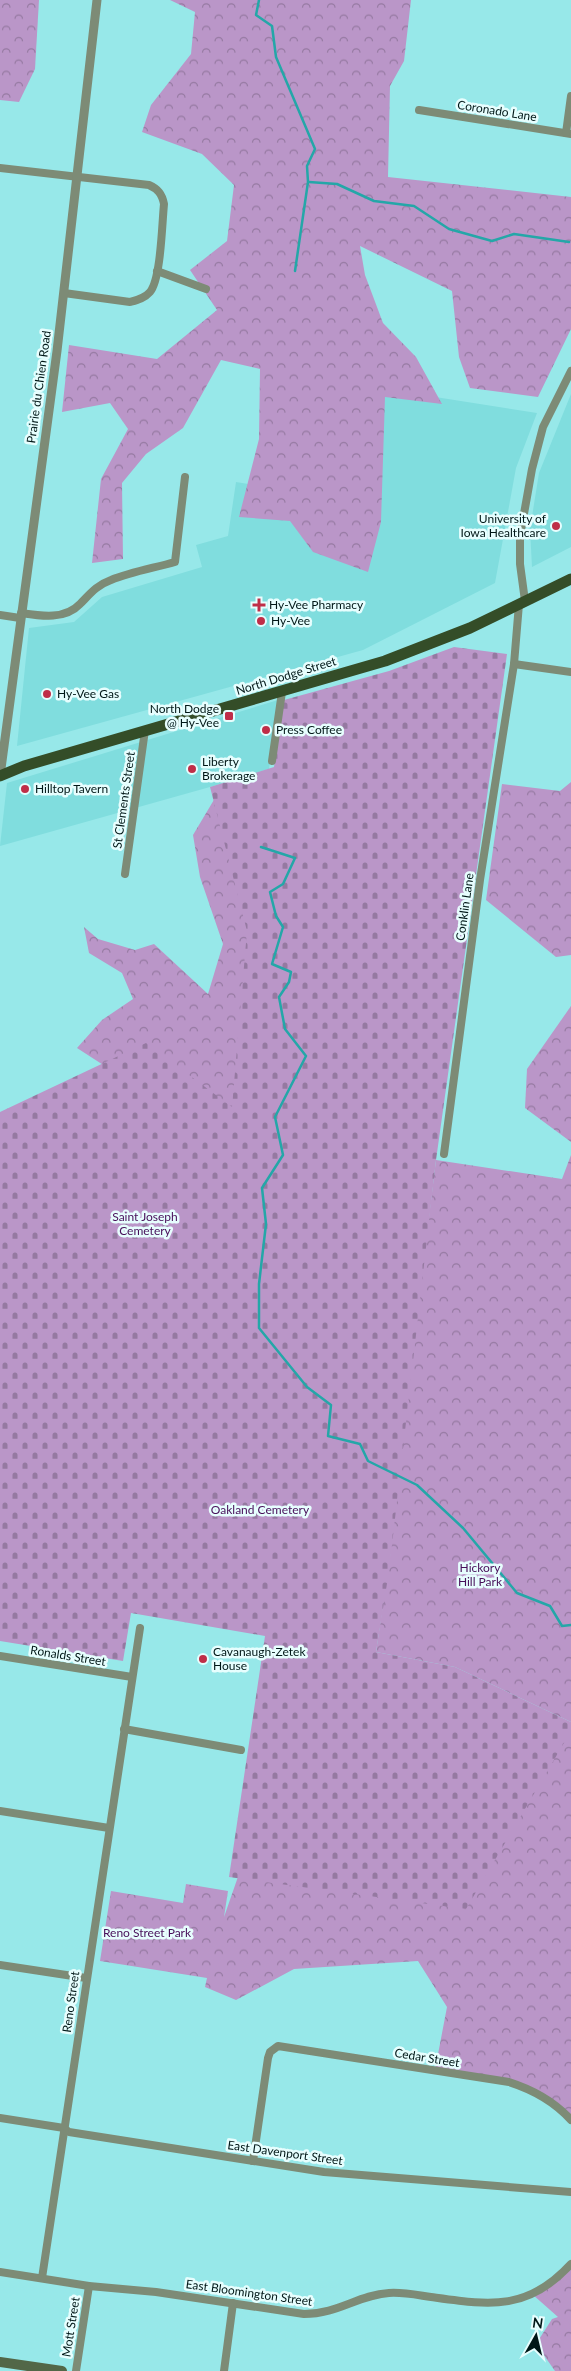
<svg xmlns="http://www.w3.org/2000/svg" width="571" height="2371" font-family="Lato,sans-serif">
<defs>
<pattern id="forest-crowns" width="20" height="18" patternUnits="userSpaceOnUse" patternTransform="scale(1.25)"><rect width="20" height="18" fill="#ba96c8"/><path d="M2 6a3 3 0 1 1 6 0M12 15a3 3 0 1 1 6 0" fill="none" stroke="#9579a1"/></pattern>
<pattern id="cemetery-stones" width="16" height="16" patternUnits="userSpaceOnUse" patternTransform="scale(1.25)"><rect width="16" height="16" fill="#ba96c8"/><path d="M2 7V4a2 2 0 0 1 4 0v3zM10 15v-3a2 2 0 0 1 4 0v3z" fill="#9579a1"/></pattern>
</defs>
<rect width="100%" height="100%" fill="#97e8e9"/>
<g fill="#80ddde">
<polygon points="321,379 537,413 516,468 495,583 363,650 17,746 29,628 74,622 102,597 202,567 196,545 228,536 236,482 306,493"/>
<polygon points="571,394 571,547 532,567 530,529 539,473"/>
<polygon points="278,700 269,769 210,787 0,846 7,783"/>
</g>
<g fill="url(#forest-crowns)">
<polygon points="0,0 39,0 35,69 19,102 0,100"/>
<polygon points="170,0 411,0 404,61 390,86 388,177 571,197 571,329 538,397 470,388 459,357 452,291 360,246 365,275 383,323 416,357 442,404 385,397 381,522 368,572 313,552 290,521 239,517 259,439 260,369 221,360 183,428 146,454 122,483 123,559 92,563 101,479 128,429 110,403 62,412 69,345 157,359 217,310 190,270 227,241 234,185 202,154 142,132 151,105 191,54 195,12"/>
<polygon points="571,782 571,955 556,957 486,900 502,784 560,791"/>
<polygon points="221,788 429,1217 436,1160 562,1179 571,1155 571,1722 455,1667 376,1652 391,1550 111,1070 77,1048 102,1020 133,999 122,973 89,953 84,927 98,939 135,950 154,944 208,994 223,944 200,877 193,835"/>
<polygon points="571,1006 571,1142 525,1108 527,1069"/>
<polygon points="571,1725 571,2121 563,2111 509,2082 435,2070 447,2007 418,1961 294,1969 236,2000 205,1987 207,1978 100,1961 111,1891 183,1903 186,1884 228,1891 224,1917 240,1871"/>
<polygon points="571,2262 571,2371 555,2371 536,2344 552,2319 558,2317 532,2294"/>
</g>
<polygon fill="url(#cemetery-stones)" points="454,647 507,654 436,1160 389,1571 376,1652 455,1667 571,1722 571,1731 466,1909 229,1877 265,1636 131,1613 123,1661 0,1641 0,1112 146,1043 232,1107 247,931 210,787 274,767 284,700 389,671"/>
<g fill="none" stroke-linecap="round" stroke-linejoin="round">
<g stroke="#24a7a8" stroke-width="2.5">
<polyline points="259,0 256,15 272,26 276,57 315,149 307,166 308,182 295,271"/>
<polyline points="309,182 337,184 374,201 414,206 449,229 492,241 514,234 569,242"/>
<polyline points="261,847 295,858 283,884 270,892 276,916 283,927 272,964 291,972 289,982 279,997 285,1029 306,1056 275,1117 283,1155 262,1188 266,1224 259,1284 259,1328 307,1387 331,1405 328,1436 360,1444 368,1461 417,1485 463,1528 517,1593 550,1606 562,1626 571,1625"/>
</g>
<g stroke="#7d8b76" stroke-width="8">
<polyline points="419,110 571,134"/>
<polyline points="566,133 571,96"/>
<path d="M0 168 149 185C158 189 162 194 164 204 162 223 161 279 150 292 145 298 137 300 130 302L64 293"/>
<polyline points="157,271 206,289"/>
<polyline points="525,601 520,564 520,536 532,469 543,427 571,371"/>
<path d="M21 613C41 616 65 620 80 604 90 594 97 585 111 580 131 572 154 568 175 562L185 477"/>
<polyline points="0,615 20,618"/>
<polyline points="514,664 571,672"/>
<polyline points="272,761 282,692"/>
<polyline points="125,874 145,730"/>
<polyline points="444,1154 480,880 514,664 519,604"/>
<polyline points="0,1656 132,1677"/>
<polyline points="124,1729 241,1750"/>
<polyline points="0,1811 109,1828"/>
<polyline points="0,1965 86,1978"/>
<polyline points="0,2118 64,2128 69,2132 324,2172 571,2192"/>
<path d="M253 2161 268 2058 270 2052 278 2046 509 2082C534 2090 554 2101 571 2120"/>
<path d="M0 2272 89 2286 156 2292 304 2314C338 2314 358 2295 389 2293 403 2292 417 2295 431 2297 489 2305 527 2312 571 2264"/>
<polyline points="42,2278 140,1628"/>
<polyline points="76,2371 89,2286"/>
<polyline points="224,2371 233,2303"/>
</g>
<polyline stroke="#7d8b76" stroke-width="9" points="0,776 57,351 97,0"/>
<polyline stroke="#526748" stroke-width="10" points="0,2362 62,2371"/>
<polyline stroke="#344d28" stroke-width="11" points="0,776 24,766 385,661 470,628 571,579"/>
</g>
<g fill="#bf2e48" stroke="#e7fefe" stroke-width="2">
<circle cx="556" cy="526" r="5"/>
<path d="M256.5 597.5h5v5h5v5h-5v5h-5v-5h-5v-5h5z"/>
<circle cx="261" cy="621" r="5"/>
<circle cx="47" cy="694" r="5"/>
<rect x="224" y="711" width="10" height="10" rx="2.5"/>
<circle cx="266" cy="730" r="5"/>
<circle cx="192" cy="769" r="5"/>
<circle cx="25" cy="789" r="5"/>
<circle cx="203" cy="1659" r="5"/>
</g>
<g text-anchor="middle" stroke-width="5" stroke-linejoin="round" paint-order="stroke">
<g font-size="12" fill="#001717" stroke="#e7fefe">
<text transform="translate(497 111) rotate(9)" y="4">Coronado Lane</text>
<text transform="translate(39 387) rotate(-82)" y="4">Prairie du Chien Road</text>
<text transform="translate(286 676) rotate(-17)" y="4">North Dodge Street</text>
<text transform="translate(124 800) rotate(-82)" y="4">St Clements Street</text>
<text transform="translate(465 907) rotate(-82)" y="4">Conklin Lane</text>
<text transform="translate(68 1656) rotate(9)" y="4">Ronalds Street</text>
<text transform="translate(71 2002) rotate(-82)" y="4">Reno Street</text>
<text transform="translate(427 2058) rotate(9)" y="4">Cedar Street</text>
<text transform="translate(285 2153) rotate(8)" y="4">East Davenport Street</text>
<text transform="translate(249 2293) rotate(8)" y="4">East Bloomington Street</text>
<text transform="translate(71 2327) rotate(-81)" y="4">Mott Street</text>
</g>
<g font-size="12" fill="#001717" stroke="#e7fefe" text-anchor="start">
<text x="546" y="523" text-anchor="end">University of<tspan x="546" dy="14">Iowa Healthcare</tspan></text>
<text x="269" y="609">Hy-Vee Pharmacy</text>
<text x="271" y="625">Hy-Vee</text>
<text x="57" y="698">Hy-Vee Gas</text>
<text x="219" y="713" text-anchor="end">North Dodge<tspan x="219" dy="14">@ Hy-Vee</tspan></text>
<text x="276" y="734">Press Coffee</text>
<text x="202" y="766">Liberty<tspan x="202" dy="14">Brokerage</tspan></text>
<text x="35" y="793">Hilltop Tavern</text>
<text x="213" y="1656">Cavanaugh-Zetek<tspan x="213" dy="14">House</tspan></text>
</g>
<g font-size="12" fill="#470e59" stroke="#e7fefe">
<text x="145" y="1221">Saint Joseph<tspan x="145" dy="14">Cemetery</tspan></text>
<text x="260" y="1514">Oakland Cemetery</text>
<text x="480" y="1572">Hickory<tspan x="480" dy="14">Hill Park</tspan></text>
<text x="147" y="1937">Reno Street Park</text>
</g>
</g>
<g transform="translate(536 2336) rotate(8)" stroke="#e7fefe" stroke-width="4" paint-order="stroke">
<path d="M0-4L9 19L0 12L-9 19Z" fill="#001717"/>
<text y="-8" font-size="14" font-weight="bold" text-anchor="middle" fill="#001717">N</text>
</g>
</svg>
